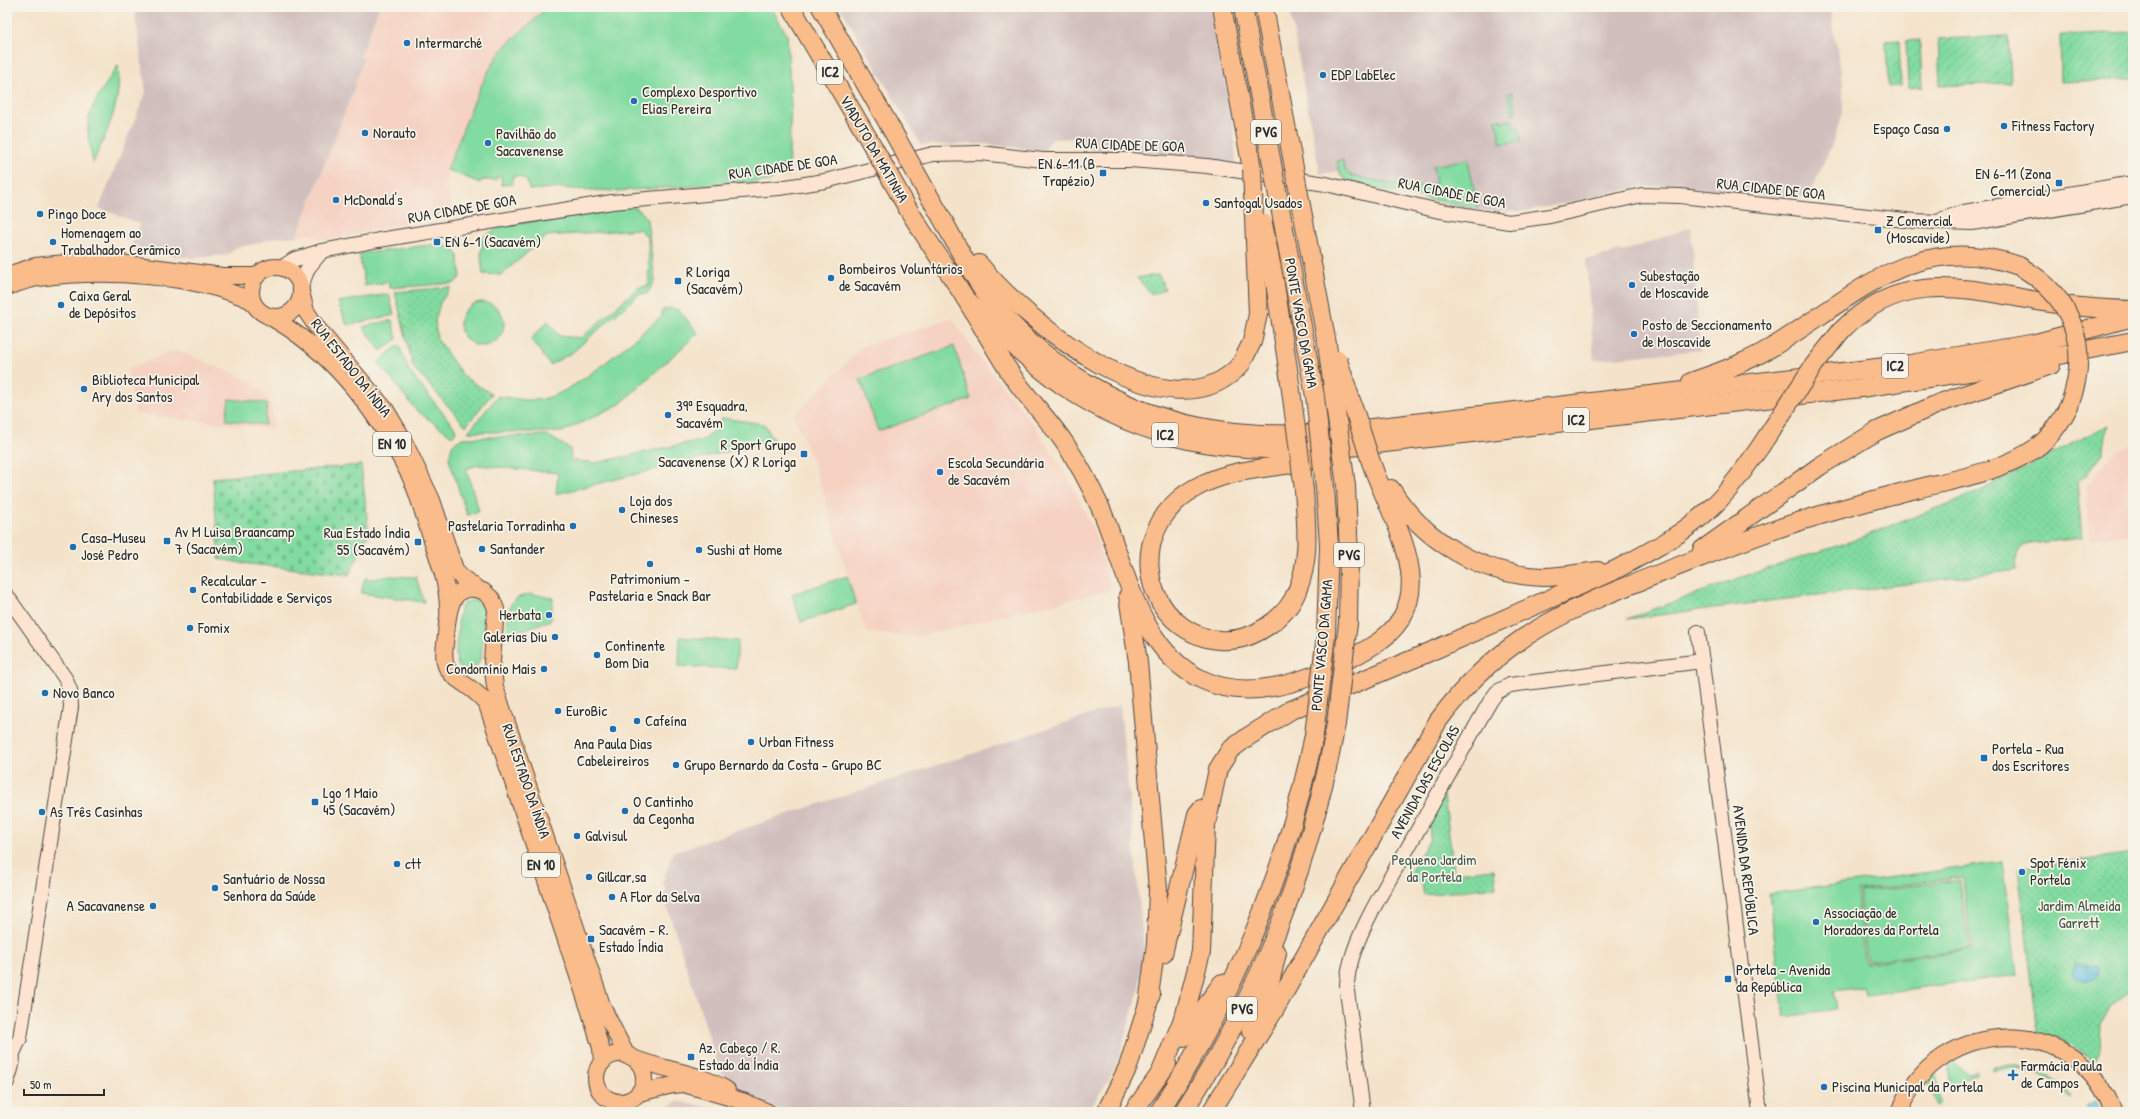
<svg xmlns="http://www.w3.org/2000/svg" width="2140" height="1119" font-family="'Patrick Hand',sans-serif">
<defs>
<pattern id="cemetery-stones" width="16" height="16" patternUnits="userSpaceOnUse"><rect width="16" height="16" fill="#82dba0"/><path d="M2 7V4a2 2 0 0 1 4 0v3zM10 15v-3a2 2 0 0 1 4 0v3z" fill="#70bc8a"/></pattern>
<pattern id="park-dots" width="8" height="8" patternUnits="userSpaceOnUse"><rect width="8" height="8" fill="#82dba0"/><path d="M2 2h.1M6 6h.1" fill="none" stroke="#70bc8a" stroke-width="1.8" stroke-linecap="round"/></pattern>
<pattern id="garden-furrows" width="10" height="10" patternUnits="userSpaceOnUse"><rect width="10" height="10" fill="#82dba0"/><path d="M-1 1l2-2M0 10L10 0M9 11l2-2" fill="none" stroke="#70bc8a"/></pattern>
<pattern id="water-ripples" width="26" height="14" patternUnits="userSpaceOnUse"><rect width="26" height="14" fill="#5fc0de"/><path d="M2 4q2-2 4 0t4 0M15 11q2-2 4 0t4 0" fill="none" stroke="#4f9cb4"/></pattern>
</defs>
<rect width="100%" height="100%" fill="#f7f3e8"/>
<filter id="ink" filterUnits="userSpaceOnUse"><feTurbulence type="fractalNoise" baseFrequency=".025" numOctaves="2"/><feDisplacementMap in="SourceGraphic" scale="8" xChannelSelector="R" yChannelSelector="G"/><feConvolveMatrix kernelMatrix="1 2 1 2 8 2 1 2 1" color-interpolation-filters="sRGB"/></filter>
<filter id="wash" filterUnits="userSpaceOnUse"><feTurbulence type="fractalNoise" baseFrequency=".012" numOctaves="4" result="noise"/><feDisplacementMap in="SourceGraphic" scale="16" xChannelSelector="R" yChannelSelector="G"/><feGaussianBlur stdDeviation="0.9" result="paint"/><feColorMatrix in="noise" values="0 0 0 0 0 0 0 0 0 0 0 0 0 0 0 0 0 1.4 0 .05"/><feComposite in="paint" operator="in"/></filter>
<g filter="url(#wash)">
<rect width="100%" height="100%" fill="#f4e3ca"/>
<g fill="#f5d2c2">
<polygon points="379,7 546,7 539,17 503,49 487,74 447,170 447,189 453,212 327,241 310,234 297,236 353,91 364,59 360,57"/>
<polygon points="952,318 971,347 1036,427 1071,483 1096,536 1111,590 916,637 866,632 813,462 794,416 863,346"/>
<polygon points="171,351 179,351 247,379 256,386 269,401 275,424 269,429 136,414 127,370"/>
<polygon points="2133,443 2133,534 2089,540 2086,487 2116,451"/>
</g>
<g fill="#d1bfbd">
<polygon points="136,7 379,7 360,57 364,58 353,91 297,236 274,238 251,245 236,247 228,255 193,258 130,250 140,224 99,208 146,92 135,15"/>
<polygon points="840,7 1211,7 1233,121 1236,163 1135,150 1090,150 1079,138 1052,139 1044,151 987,144 921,145"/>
<polygon points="1289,7 1830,7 1843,82 1843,113 1832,145 1812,188 1805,195 1796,199 1669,185 1642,187 1527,211 1485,211 1350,183 1341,176 1338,171 1320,174"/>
<polygon points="1691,227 1700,350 1594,360 1586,260 1637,247"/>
<polygon points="1120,705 1144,949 1139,990 1115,1069 1088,1112 785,1112 736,1093 720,1071 664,897 666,888 662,885 673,852"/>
<polygon points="678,1101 725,1112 655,1112"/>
</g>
<g fill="#82dba0" stroke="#568366" fill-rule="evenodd">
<path d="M546 7H771L787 35 791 105 788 175H773L771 181 616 191 552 188 529 190 527 181 519 176H512L513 184 502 185 501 177 498 176 496 180H482L480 183 447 170C462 134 479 80 502 50 515 34 534 24 546 7Z"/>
<path d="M118 65C122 102 108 130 93 163 91 153 89 142 88 132 87 106 106 86 118 65Z"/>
<polygon points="1512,92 1516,113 1512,114 1508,93"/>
<polygon points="1501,119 1502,122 1512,120 1514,127 1518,126 1521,141 1501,144 1496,120"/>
<polygon points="1468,159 1478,209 1350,183 1341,176 1337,161 1343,160 1345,170 1352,176 1413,188 1436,183 1433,166"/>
<path d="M626 206C636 207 643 211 647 220L655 281 647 294H639L573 352 550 365 531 339 548 321 559 336 581 338 638 288 649 285 648 237 639 229 547 236 501 275 483 274 481 257 482 238 499 227Z"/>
<polygon points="438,244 453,248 458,255 461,276 455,283 390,288 388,282 365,286 359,254"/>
<polygon points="389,294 394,315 347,325 338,302"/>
<circle cx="482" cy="324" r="22"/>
<path d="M669 308 679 310 698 333 620 404 562 432H468L498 396C512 398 529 402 543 399 577 392 633 339 662 316V310Z"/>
<polygon points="392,320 397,339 381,351 363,327"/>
<polygon points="399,345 409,371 455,428 456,432 452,436 416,410 378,362"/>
<polygon points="954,346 971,399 878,431 860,379"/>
<polygon points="229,399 267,403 265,425 226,420"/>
<polygon points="722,418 764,424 774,440 556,494 558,473 478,465 466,469 479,511 467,515 449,459 452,445 462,438 547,435 570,449 571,460 595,463 706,439"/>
<polygon points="389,576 416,577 424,602 361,593 365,578 373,579"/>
<polygon points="847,576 856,604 801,622 792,594"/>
<path d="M532 594 553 598 551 620 514 633 507 632C509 610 506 597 532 594Z"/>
<path d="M475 600 483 605 485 611 481 658 476 667C450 682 456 644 458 631 458 624 458 613 462 606 465 601 470 600 475 600Z"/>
<polygon points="680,637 738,641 736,669 679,666"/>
<path d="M2002 862 2017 975 1865 995 1863 987 1834 991 1837 1010 1784 1017 1769 894ZM1963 877 1971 950 1865 963 1857 891Z"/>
<polygon points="1960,880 1969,949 1867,961 1859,892"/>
<polygon points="1952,1061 1969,1074 1976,1071 1977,1074 1963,1080 1951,1090 1948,1064"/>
<path d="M2007 1065C2033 1067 2055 1076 2072 1097L2070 1098C2052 1076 2022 1065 1994 1069V1066Z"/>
<polygon points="1936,1073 1940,1102 1937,1107 1928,1081"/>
</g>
<polygon fill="url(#cemetery-stones)" stroke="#568366" points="361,465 369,534 349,575 242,563 219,559 213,478"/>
<g fill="url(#park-dots)" stroke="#568366">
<polygon points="1159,275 1165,289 1152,295 1137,278"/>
<polygon points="451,287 440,303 435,321 437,339 464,377 492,394 466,426 413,367 395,292"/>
<path d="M2108 425 2103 453 2086 475 2077 482 2082 538 2029 544C2015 549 2016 557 2017 570L1627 619 1742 577 1852 541 1978 492Z"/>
<polygon points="1444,795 1454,873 1494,869 1496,887 1424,895 1422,883 1407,877 1430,839 1429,824"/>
<polygon points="2133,853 2133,991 2127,993 2111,1006 2101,1024 2100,1049 2094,1060 2060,1039 2038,1033 2018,868"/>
</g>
<g fill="url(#garden-furrows)" stroke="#568366">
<polygon points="2133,32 2133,79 2061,82 2060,35"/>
<polygon points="2009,36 2011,83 1940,86 1938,39"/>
<polygon points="1899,40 1901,86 1888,87 1886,41"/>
<polygon points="1920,40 1922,87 1908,88 1906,41"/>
</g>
<g fill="url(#water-ripples)" stroke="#457684">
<path d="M2074 963 2098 967 2097 974C2092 984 2079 984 2073 973Z"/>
<polygon points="2096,1101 2101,1112 2089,1112 2086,1107"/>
</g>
</g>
<g filter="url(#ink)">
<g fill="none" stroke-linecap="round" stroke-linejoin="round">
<g stroke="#494743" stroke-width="16">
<g id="secondary">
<polyline points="1943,219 1964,212 2133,183"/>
<polyline points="283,267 293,260 322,251 379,240 612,202 779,188 825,181 933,154 980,153 1043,160 1130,160 1207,166 1326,184 1435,210 1509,222 1550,216 1642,195 1680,196 1915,221 1972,223 2133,196"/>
<polyline points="301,287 308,268 322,251"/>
<polyline points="7,596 65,678 70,690 71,707 20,1038 13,1053"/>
<polyline points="1698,632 1760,1112"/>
<path d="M7 1043C18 1055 11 1068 7 1082"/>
<path d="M1363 1112 1347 991C1345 947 1388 883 1410 844 1437 796 1463 748 1491 700L1497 692 1510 685 1702 661"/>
</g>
</g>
<g stroke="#494743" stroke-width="18">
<g id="primary">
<circle cx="276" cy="292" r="25"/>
<polyline points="7,275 35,266 97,260 223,276 256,276"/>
<path d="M7 287C17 284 28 279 39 278 102 269 194 274 252 301"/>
<polyline points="301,292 306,311 318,329 386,410 402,437 432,500 455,569 460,576 478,589"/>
<path d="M270 317C332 351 377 412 409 474 418 492 423 514 430 534 438 559 448 583 448 610"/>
<circle cx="620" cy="1078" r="24"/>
<path d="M633 1058C665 1071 696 1071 727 1090"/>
<path d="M602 1063 601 1048 590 1012 487 705C477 688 456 683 447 668 442 659 445 645 446 635 448 612 450 580 483 591L492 599 496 609 492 661 495 687 603 1008 627 1056"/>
<polyline points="639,1093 673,1085 684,1084 745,1102 768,1112"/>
<path d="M1900 1112C1935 1014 2079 1011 2113 1112"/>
</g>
</g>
<g stroke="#494743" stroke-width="20">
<g id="highway">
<polyline points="791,7 868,138"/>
<polyline points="821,7 888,123"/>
<polyline points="1222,7 1252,169"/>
<polyline points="1264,7 1292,157"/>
<path d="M929 196C949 228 964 264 987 295 1037 361 1119 412 1201 427 1244 435 1287 436 1330 433L1910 364 2036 343 2133 317"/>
<path d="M908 209C927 240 948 270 967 301 981 324 994 348 1009 371 1025 396 1047 417 1064 442 1078 462 1091 487 1101 509 1126 567 1139 651 1203 680 1256 705 1323 675 1369 648 1450 601 1392 524 1371 462"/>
<path d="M979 264C1025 321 1172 443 1241 364"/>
<polyline points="1275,284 1289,375"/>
<path d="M965 298C996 328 1026 360 1062 385 1147 444 1232 453 1333 449L1861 388 1982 370 2133 341"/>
<path d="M1841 331C1902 268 1967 289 2043 302 2073 307 2103 309 2133 310"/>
<path d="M1691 382C1723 371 1753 360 1782 341 1860 292 1919 230 2019 266"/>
<polyline points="1346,486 1349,556 1348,623"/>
<polyline points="1325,488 1329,544 1326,635"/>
<path d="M1391 489C1424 542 1482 575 1544 577 1562 577 1580 573 1598 571"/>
<path d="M1304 490C1306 523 1311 559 1297 591 1291 607 1280 618 1266 627 1208 666 1138 613 1151 546 1156 522 1173 500 1195 488 1232 467 1275 469 1315 460"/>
<polyline points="1702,550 1820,466 1877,431 1940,403 2051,365"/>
<polyline points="1128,596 1138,662 1158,889 1156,944 1148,1004"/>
<polyline points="1163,954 1197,814 1201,809"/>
<polyline points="1251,1030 1270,983 1277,953"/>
<polyline points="1184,1037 1222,983"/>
<path d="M1160 1074 1185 1014 1201 952 1206 825 1218 769 1230 750 1249 736 1291 710 1425 654 1615 570C1649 552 1684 534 1712 507 1731 489 1745 468 1760 447"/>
<polyline points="1106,1112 1128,1067 1151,994"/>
<polyline points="1133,1112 1167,1064"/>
<path d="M1159 1112C1234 997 1287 870 1314 735"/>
<path d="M1183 1112C1260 994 1311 863 1336 724"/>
<path d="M1211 1112 1275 1009 1438 721C1502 633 1574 607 1671 569 1715 552 1759 534 1804 520 1841 509 1878 498 1916 489 1956 479 2001 472 2036 448 2051 437 2061 422 2069 406"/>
</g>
</g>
<use href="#secondary" stroke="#fde4d1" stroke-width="14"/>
<use href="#primary" stroke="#fabc8b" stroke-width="16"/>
<use href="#highway" stroke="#fabc8b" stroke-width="18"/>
<g stroke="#494743" stroke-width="20" stroke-linecap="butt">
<g id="highway-bridge">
<polyline points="1243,7 1315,396 1325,488"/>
<polyline points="888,123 929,196"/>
<polyline points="868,138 908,209"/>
<polyline points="1292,157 1327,344 1346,486"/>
<polyline points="1263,223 1275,284"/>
<path d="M2019 266C2074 297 2091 348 2069 406"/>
<polyline points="1338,360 1371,462"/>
<polyline points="1241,364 1252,342 1258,314 1252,169"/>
<polyline points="1289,375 1304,490"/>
<polyline points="1760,447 1814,365 1841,331"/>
<polyline points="1336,724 1348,623"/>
<polyline points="1314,735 1326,635"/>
</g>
</g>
<use href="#highway-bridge" stroke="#fabc8b" stroke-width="18"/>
</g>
</g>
<g fill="#1f6fb2" stroke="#f7f3e8" stroke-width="1.5">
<circle cx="407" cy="43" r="4"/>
<circle cx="1323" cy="75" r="4"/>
<circle cx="634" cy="101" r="4"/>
<circle cx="2004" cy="126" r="4"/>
<circle cx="1947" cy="129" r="4"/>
<circle cx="365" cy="133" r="4"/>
<circle cx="488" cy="143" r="4"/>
<rect x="1099" y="169" width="8" height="8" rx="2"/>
<rect x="2055" y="179" width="8" height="8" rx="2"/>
<circle cx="336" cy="200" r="4"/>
<circle cx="1206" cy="203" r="4"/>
<circle cx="40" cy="214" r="4"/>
<rect x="1874" y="226" width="8" height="8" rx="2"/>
<circle cx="53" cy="242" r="4"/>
<rect x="433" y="238" width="8" height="8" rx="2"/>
<circle cx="831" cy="278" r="4"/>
<rect x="674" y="277" width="8" height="8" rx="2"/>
<circle cx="1632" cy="285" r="4"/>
<circle cx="61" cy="305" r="4"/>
<circle cx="1634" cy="334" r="4"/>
<circle cx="84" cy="389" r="4"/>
<circle cx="668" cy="415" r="4"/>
<rect x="800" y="450" width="8" height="8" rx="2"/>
<circle cx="940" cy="472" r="4"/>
<circle cx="622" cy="510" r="4"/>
<circle cx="573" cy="526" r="4"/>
<rect x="163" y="537" width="8" height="8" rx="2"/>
<rect x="414" y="538" width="8" height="8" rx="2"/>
<circle cx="73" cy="547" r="4"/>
<circle cx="482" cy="549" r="4"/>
<circle cx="699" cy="550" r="4"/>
<circle cx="650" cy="564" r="4"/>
<circle cx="193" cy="590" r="4"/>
<circle cx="549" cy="615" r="4"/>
<circle cx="190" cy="628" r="4"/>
<circle cx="555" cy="637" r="4"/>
<circle cx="597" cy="655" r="4"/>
<circle cx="544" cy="669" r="4"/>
<circle cx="45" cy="693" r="4"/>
<circle cx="558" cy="711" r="4"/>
<circle cx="637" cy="721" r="4"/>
<circle cx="613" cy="729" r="4"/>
<circle cx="751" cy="742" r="4"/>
<rect x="1980" y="754" width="8" height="8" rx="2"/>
<circle cx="676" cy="765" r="4"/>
<rect x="311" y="798" width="8" height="8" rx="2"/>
<circle cx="625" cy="811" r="4"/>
<circle cx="42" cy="812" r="4"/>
<circle cx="577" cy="836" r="4"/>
<circle cx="397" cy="864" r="4"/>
<circle cx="2022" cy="872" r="4"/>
<circle cx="589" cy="877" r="4"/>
<circle cx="215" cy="888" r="4"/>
<circle cx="612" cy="897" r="4"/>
<circle cx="153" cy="906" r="4"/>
<circle cx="1816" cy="922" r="4"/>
<rect x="587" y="935" width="8" height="8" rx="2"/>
<rect x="1724" y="975" width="8" height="8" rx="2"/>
<rect x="687" y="1053" width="8" height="8" rx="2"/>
<path d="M2011 1069h4v4h4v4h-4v4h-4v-4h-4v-4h4z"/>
<circle cx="1824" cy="1087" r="4"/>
</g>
<g text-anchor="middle" stroke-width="3.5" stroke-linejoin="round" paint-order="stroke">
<g fill="#f7f3e8" stroke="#686764" stroke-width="1">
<rect x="817" y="60" width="26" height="24" rx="3"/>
<rect x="1251" y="120" width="30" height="24" rx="3"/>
<rect x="1882" y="354" width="26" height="24" rx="3"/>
<rect x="1563" y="408" width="26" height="24" rx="3"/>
<rect x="1152" y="423" width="26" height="24" rx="3"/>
<rect x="373" y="432" width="38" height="24" rx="3"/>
<rect x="1334" y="543" width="30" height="24" rx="3"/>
<rect x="522" y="853" width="38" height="24" rx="3"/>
<rect x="1227" y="997" width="30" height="24" rx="3"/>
</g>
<g font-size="14" font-weight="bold" fill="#2b2b2b">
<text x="830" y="77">IC2</text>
<text x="1266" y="137">PVG</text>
<text x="1895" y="371">IC2</text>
<text x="1576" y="425">IC2</text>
<text x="1165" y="440">IC2</text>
<text x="392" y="449">EN 10</text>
<text x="1349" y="560">PVG</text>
<text x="541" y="870">EN 10</text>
<text x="1242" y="1014">PVG</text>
</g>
<g font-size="15" fill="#2b2b2b" stroke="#f7f3e8" text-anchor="start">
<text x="415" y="48">Intermarché</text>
<text x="1331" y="80">EDP LabElec</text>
<text x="642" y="97">Complexo Desportivo<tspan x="642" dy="17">Elias Pereira</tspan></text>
<text x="2012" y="131">Fitness Factory</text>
<text x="1939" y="134" text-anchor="end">Espaço Casa</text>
<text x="373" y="138">Norauto</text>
<text x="496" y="139">Pavilhão do<tspan x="496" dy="17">Sacavenense</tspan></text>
<text x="1095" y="169" text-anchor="end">EN 6-11 (B<tspan x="1095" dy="17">Trapézio)</tspan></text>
<text x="2051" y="179" text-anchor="end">EN 6-11 (Zona<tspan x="2051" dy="17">Comercial)</tspan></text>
<text x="344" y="205">McDonald's</text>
<text x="1214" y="208">Santogal Usados</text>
<text x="48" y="219">Pingo Doce</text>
<text x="1886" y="226">Z Comercial<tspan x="1886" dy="17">(Moscavide)</tspan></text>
<text x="61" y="238">Homenagem ao<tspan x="61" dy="17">Trabalhador Cerâmico</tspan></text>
<text x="445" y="247">EN 6-1 (Sacavém)</text>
<text x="839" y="274">Bombeiros Voluntários<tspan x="839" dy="17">de Sacavém</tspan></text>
<text x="686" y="277">R Loriga<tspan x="686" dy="17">(Sacavém)</tspan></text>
<text x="1640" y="281">Subestação<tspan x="1640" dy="17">de Moscavide</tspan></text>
<text x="69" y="301">Caixa Geral<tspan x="69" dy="17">de Depósitos</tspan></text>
<text x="1642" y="330">Posto de Seccionamento<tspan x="1642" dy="17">de Moscavide</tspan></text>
<text x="92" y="385">Biblioteca Municipal<tspan x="92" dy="17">Ary dos Santos</tspan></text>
<text x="676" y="411">39ª Esquadra,<tspan x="676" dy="17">Sacavém</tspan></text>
<text x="796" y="450" text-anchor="end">R Sport Grupo<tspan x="796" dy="17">Sacavenense (X) R Loriga</tspan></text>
<text x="948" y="468">Escola Secundária<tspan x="948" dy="17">de Sacavém</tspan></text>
<text x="630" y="506">Loja dos<tspan x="630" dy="17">Chineses</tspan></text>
<text x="565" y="531" text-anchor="end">Pastelaria Torradinha</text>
<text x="175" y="537">Av M Luisa Braancamp<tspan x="175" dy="17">7 (Sacavém)</tspan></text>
<text x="410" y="538" text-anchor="end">Rua Estado Índia<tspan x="410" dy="17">55 (Sacavém)</tspan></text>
<text x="81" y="543">Casa-Museu<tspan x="81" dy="17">José Pedro</tspan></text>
<text x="490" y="554">Santander</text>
<text x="707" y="555">Sushi at Home</text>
<text x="650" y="584" text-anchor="middle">Patrimonium -<tspan x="650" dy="17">Pastelaria e Snack Bar</tspan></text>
<text x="201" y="586">Recalcular -<tspan x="201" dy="17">Contabilidade e Serviços</tspan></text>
<text x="541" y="620" text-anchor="end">Herbata</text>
<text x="198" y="633">Fomix</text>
<text x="547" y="642" text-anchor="end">Galerias Diu</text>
<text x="605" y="651">Continente<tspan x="605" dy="17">Bom Dia</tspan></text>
<text x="536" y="674" text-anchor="end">Condomínio Mais</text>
<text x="53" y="698">Novo Banco</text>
<text x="566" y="716">EuroBic</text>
<text x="645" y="726">Cafeína</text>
<text x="759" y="747">Urban Fitness</text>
<text x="613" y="749" text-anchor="middle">Ana Paula Dias<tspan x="613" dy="17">Cabeleireiros</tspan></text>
<text x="1992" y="754">Portela - Rua<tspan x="1992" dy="17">dos Escritores</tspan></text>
<text x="684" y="770">Grupo Bernardo da Costa - Grupo BC</text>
<text x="323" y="798">Lgo 1 Maio<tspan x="323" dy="17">45 (Sacavém)</tspan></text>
<text x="633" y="807">O Cantinho<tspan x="633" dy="17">da Cegonha</tspan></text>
<text x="50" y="817">As Três Casinhas</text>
<text x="585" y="841">Galvisul</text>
<text x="2030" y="868">Spot Fénix<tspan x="2030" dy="17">Portela</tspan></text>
<text x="405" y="869">ctt</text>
<text x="597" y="882">Gillcar,sa</text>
<text x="223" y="884">Santuário de Nossa<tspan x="223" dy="17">Senhora da Saúde</tspan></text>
<text x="620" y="902">A Flor da Selva</text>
<text x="145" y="911" text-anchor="end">A Sacavanense</text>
<text x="1824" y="918">Associação de<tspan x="1824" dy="17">Moradores da Portela</tspan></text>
<text x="599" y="935">Sacavém - R.<tspan x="599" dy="17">Estado Índia</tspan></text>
<text x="1736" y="975">Portela - Avenida<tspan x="1736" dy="17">da República</tspan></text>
<text x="699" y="1053">Az. Cabeço / R.<tspan x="699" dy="17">Estado da Índia</tspan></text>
<text x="2021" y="1071">Farmácia Paula<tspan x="2021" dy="17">de Campos</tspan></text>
<text x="1832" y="1092">Piscina Municipal da Portela</text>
</g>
<g font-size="15" fill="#2b2b2b" stroke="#f7f3e8">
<text transform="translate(1130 145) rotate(2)" y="5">RUA CIDADE DE GOA</text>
<text transform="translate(874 149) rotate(60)" y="5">VIADUTO DA MATINHA</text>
<text transform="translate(783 167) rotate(-8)" y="5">RUA CIDADE DE GOA</text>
<text transform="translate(1771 189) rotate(6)" y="5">RUA CIDADE DE GOA</text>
<text transform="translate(1452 193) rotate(11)" y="5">RUA CIDADE DE GOA</text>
<text transform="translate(462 209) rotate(-10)" y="5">RUA CIDADE DE GOA</text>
<text transform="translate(1301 323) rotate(80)" y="5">PONTE VASCO DA GAMA</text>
<text transform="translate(351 368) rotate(52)" y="5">RUA ESTADO DA ÍNDIA</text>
<text transform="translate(1322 645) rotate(-85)" y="5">PONTE VASCO DA GAMA</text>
<text transform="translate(526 781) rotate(71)" y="5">RUA ESTADO DA ÍNDIA</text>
<text transform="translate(1425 782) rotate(-61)" y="5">AVENIDA DAS ESCOLAS</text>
<text transform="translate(1746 870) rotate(83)" y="5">AVENIDA DA REPÚBLICA</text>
</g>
<g font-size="15" fill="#415748" stroke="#f7f3e8">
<text x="1434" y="865">Pequeno Jardim<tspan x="1434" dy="17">da Portela</tspan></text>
<text x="2079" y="911">Jardim Almeida<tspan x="2079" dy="17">Garrett</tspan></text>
</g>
</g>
<rect width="2140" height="1119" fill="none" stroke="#f7f3e8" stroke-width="24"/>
<path d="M24 1089v6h80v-6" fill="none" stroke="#2b2b2b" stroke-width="2"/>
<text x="30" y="1089" font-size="12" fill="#2b2b2b" stroke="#f7f3e8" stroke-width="3" paint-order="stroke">50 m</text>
</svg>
